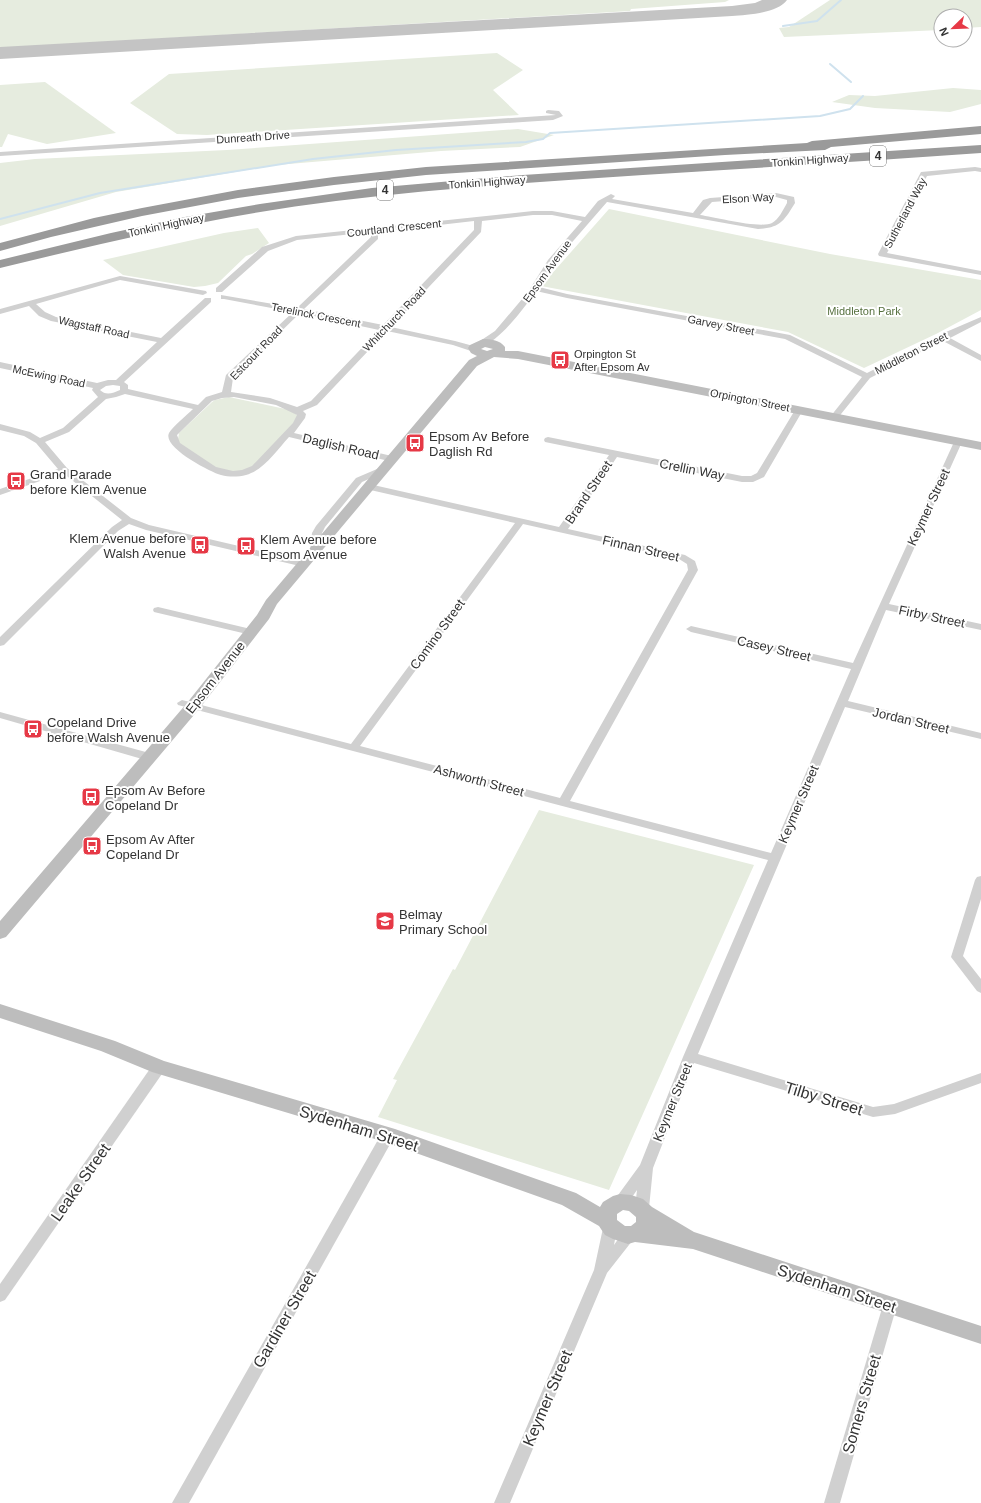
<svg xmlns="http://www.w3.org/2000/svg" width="981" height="1503" font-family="Arial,sans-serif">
<rect width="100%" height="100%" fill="#fff"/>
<g fill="#e6ecdf">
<polygon points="0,0 729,0 725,2 631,9 630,11 0,48"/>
<polygon points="830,0 981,0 981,27 965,28 965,16 941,16 941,30 784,37 779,28 789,27"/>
<polygon points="497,53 523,70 493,90 519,115 207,135 177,134 130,103 169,74"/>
<polygon points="45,82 116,133 47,144 8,134 2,147 0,147 0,85"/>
<polygon points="953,88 981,90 981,104 950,112 875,108 832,102 849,95 875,96"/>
<polygon points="518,129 554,135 520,147 441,151 277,165 116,192 0,226 0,163 35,159 227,150"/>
<polygon points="609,209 830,254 981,280 981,310 936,334 864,368 788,332 541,286"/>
<polygon points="258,228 269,243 252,254 246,256 218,283 205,286 194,287 123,275 103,260 224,233"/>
<polygon points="229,397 290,410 297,415 297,420 252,468 238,472 216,470 179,443 178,439 179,433 212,402 215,400"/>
<polygon points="539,810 754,865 609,1190 378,1117 397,1080 393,1079 453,969 455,970"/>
</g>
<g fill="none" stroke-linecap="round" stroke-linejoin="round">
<g stroke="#cfe2ee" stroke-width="2">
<polyline points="783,26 817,21 841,0"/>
<polyline points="830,64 851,82"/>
<polyline points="0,219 100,193 313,159 396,150 526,142 543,139 550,133 820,116 850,109 863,96"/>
</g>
<path fill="#c4c4c4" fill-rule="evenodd" d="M762 0H787C778 13 747 15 732 16L0 59V47L732 6 755 3Z"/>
<g fill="#d0d0d0" fill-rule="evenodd">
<polygon points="548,110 559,111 563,116 553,120 0,156 0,152 556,115 546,113 546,111"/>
<polygon points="975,167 981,168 981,172 975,171 927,176 887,253 981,271 981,275 879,256 878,254 921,172"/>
<path d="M776 193 794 197 795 203C784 221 780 228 758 229L607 202 554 263 539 287 567 294 790 335 867 373 938 337 939 335 981 317V322L950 338 981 355V361L943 341 870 378 837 419 834 420 830 417 862 377 785 339 567 298 536 291C528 303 495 348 480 345L479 343 480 341 495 331 528 292 548 260 582 221 552 215H533L482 221 481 232 391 327 455 341 477 347 478 349 477 351 474 352 453 345 387 331 317 405 303 411 306 414 305 418 294 433 396 457 398 459 396 461 393 462 289 437C277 450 264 470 246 475 238 477 229 477 221 475 210 472 162 447 169 433 173 426 187 415 193 409L125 394 116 397 106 399 69 432 45 442 67 468 131 518 149 525 307 562 309 564 307 566 304 567 146 530 129 524 118 531 4 645 0 646V637L112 527 122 520 63 473 0 495V489L58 469 36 443 24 436 0 430V424L30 432 40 438 63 428 98 397 92 390 93 388 0 368V362L97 383 108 380H116L157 342 51 321 39 316 29 306 0 314V309L120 276 206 291 207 293 203 295 120 280 36 304 45 312 56 317 161 338 205 298H211V302L124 382 128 385V389L198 405 206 397 222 392 226 375 293 312 224 299H221V295L297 308 371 237V232L297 240 268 251 222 292H216V288L262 247 296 236 533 211H552L585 217 598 201 611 194 615 196 612 199 693 213 703 200 710 198ZM776 197 787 200V203C783 210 779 219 772 223 760 229 715 217 700 215L712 202ZM474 221V230L383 325 304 309 378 239V232ZM300 313 379 330 311 401 297 407 270 398 231 392 233 378ZM113 385 120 386V390C113 393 106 396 100 390L106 386ZM234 397 276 405 297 415 293 423 252 466 242 470 233 471 216 467 180 443 177 435 212 401 222 398Z"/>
<path d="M799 407 803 410 764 477 753 482H742L617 457 568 529 685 555 695 561 698 570 570 801 771 853 851 669 691 632 686 629 691 626 853 663 954 442 958 439 961 440 962 442 889 604 981 624V630L886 610 848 701 981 733V739L845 707 698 1054 873 1107 894 1104 981 1073V1083L895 1114 873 1117 694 1063 653 1168 649 1208 647 1212 642 1214 637 1212 635 1208 637 1190C631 1198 626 1210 615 1206L613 1202 640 1165 683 1057 768 860 178 705 177 703 182 700 351 744 515 523 366 489 364 487 366 485 369 484 559 527 609 455 545 442 544 440 545 438 548 437 742 476H751L757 473 795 410ZM523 524 679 559 687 564 688 570 560 798 360 746Z"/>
<polygon points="384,466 387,467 389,469 387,471 362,482 325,527 322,533 318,553 312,553 310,551 312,533 316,526 356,478"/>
<polygon points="158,607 255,630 256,632 251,635 154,612 153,610 154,608"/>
<polygon points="0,712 153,754 155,757 153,760 149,761 0,718"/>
<polygon points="981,876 981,899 963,956 981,979 981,993 977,991 951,957 975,880 977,877"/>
<polygon points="159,1062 164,1063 166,1067 164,1071 5,1300 0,1302 0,1284 154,1063"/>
<polygon points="388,1130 393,1131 395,1135 393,1139 189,1503 172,1503 383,1131"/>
<path d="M610 1222 615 1224 617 1228 614 1245C620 1237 624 1228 634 1232L636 1236 607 1273 510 1503H494L594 1270 603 1228 605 1224Z"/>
<polygon points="890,1299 895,1301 897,1305 840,1503 824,1503 883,1305 885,1301"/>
</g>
<g fill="#bdbdbd" fill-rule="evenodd">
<path d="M483 339C491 339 500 340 505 347V351H518L981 442V450L518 359 494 357 477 366 277 604 269 619 199 709 6 937 0 939V921L187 703 257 615 266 600 469 360 477 356 471 353 468 348 470 345ZM485 347 493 349 487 351 481 349Z"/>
<path d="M0 1004 115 1041 164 1061 395 1129 576 1193 600 1207 603 1202 613 1196 620 1194 631 1195 643 1199 652 1207 694 1232 981 1326V1344L693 1249 635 1242 628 1244 613 1239 605 1235 599 1226 562 1205 385 1142 152 1072 101 1051 0 1018ZM623 1210 629 1211 636 1217V1222L631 1226H625L617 1220V1214Z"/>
</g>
<g fill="#9a9a9a" fill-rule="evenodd">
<polygon points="981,126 981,134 831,147 825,150 725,155 426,175 334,185 238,198 142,216 51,237 0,251 0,243 94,218 142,208 238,190 334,177 426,167 807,143 812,141"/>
<path d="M981 145V153C869 161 756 168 643 175 541 182 438 188 336 201 222 215 111 241 0 268V260L111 233 185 217 260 204 372 188 523 175Z"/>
</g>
</g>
<defs>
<g id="bus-square" transform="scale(1)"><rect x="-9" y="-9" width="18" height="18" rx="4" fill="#e63946" stroke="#fff"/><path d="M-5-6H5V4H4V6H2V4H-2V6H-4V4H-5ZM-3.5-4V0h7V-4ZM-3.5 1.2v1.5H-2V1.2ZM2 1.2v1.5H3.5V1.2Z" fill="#fff"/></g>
<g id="school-square" transform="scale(1)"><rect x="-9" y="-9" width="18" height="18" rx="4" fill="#e63946" stroke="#fff"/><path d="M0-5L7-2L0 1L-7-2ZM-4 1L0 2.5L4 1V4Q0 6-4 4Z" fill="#fff"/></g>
</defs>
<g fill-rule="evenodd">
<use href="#bus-square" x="560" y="360"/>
<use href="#bus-square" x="415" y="443"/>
<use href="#bus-square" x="16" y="481"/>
<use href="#bus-square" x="200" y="545"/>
<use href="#bus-square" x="246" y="546"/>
<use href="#bus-square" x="33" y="729"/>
<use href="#bus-square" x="91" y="797"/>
<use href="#bus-square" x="92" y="846"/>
<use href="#school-square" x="385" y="921"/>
</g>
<g text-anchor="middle" stroke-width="4" stroke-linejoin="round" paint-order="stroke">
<g font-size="11" fill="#333" stroke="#fff">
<text transform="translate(253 137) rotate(-4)" y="4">Dunreath Drive</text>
<text transform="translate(810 160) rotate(-4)" y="4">Tonkin Highway</text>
<text transform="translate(487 182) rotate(-4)" y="4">Tonkin Highway</text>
<text transform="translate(748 198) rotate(-3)" y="4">Elson Way</text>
<text transform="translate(905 213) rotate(-62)" y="4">Sutherland Way</text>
<text transform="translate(166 225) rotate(-12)" y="4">Tonkin Highway</text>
<text transform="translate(394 228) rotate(-6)" y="4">Courtland Crescent</text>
<text transform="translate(547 271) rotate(-54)" y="4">Epsom Avenue</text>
<text transform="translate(316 315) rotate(11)" y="4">Terelinck Crescent</text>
<text transform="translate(394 319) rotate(-46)" y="4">Whitchurch Road</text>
<text transform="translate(721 325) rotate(11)" y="4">Garvey Street</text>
<text transform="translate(94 327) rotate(12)" y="4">Wagstaff Road</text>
<text transform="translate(256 353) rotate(-46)" y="4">Estcourt Road</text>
<text transform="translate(911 353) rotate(-27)" y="4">Middleton Street</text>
<text transform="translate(49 376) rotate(12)" y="4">McEwing Road</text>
<text transform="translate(750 400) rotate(11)" y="4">Orpington Street</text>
</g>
<g font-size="11" fill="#56703f" stroke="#fff">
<text x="864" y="315">Middleton Park</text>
</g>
<g font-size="11" fill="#333" stroke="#fff" text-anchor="start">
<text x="574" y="358">Orpington St<tspan x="574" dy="13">After Epsom Av</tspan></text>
</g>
<g fill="#fff" stroke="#707070" stroke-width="1">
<rect x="870" y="146" width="16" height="20" rx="3"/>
<rect x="377" y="180" width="16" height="20" rx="3"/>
</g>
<g font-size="12" font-weight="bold" fill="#333">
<text x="878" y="160">4</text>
<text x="385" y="194">4</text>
</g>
<g font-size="13" fill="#333" stroke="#fff" text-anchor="start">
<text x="429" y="441">Epsom Av Before<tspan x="429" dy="15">Daglish Rd</tspan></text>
<text x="30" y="479">Grand Parade<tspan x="30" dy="15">before Klem Avenue</tspan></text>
<text x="186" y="543" text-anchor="end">Klem Avenue before<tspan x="186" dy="15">Walsh Avenue</tspan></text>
<text x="260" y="544">Klem Avenue before<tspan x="260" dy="15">Epsom Avenue</tspan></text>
<text x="47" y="727">Copeland Drive<tspan x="47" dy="15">before Walsh Avenue</tspan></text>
<text x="105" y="795">Epsom Av Before<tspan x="105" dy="15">Copeland Dr</tspan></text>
<text x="106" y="844">Epsom Av After<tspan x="106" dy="15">Copeland Dr</tspan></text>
<text x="399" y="919">Belmay<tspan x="399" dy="15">Primary School</tspan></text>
</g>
<g font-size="13" fill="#333" stroke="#fff">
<text transform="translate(341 446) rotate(13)" y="5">Daglish Road</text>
<text transform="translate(692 469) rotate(11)" y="5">Crellin Way</text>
<text transform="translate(588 492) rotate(-56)" y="5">Brand Street</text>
<text transform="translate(928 507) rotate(-65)" y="5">Keymer Street</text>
<text transform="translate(641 548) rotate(13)" y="5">Finnan Street</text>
<text transform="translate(932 616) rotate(12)" y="5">Firby Street</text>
<text transform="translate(437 634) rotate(-54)" y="5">Comino Street</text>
<text transform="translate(774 648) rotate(13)" y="5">Casey Street</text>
<text transform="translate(215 677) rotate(-52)" y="5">Epsom Avenue</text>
<text transform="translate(911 720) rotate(13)" y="5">Jordan Street</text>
<text transform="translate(479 780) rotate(15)" y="5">Ashworth Street</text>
<text transform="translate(798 804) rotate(-67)" y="5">Keymer Street</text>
<text transform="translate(672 1102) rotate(-68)" y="5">Keymer Street</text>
</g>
<g font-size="16" fill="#333" stroke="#fff">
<text transform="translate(824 1098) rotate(17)" y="6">Tilby Street</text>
<text transform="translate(359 1128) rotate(17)" y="6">Sydenham Street</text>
<text transform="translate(80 1182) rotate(-55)" y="6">Leake Street</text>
<text transform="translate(837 1288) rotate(18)" y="6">Sydenham Street</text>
<text transform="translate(284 1319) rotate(-60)" y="6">Gardiner Street</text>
<text transform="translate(547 1398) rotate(-67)" y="6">Keymer Street</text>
<text transform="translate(861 1404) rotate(-74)" y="6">Somers Street</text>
</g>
</g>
<g transform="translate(953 28) rotate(247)"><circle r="19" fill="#ffffff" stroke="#adadad"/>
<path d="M0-3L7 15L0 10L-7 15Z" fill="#e63946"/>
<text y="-6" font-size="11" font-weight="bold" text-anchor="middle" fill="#333333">N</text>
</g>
</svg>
